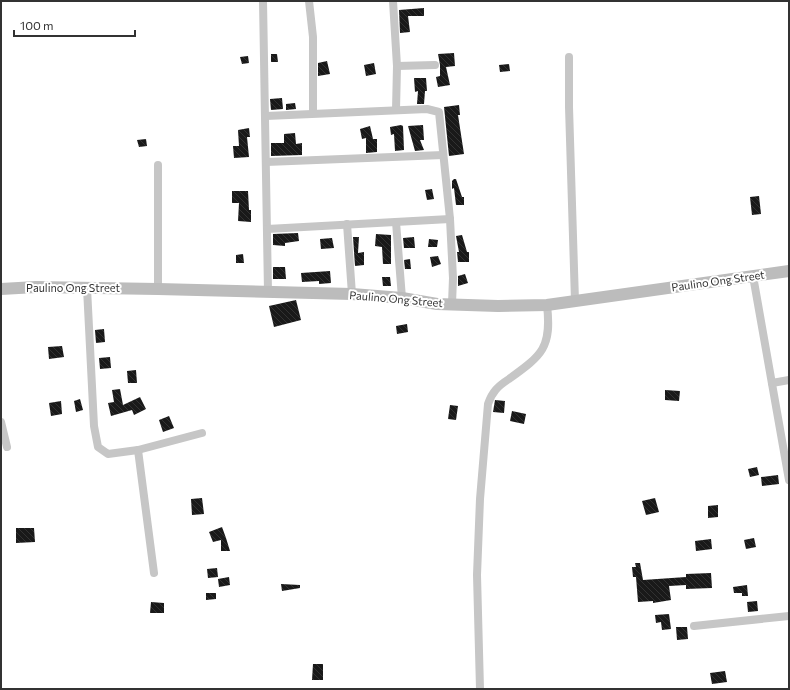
<svg xmlns="http://www.w3.org/2000/svg" width="790" height="690" font-family="Commissioner,sans-serif">
<defs>
<pattern id="building-back-hatch" width="6" height="6" patternUnits="userSpaceOnUse"><rect width="6" height="6" fill="#191919"/><path d="M-1 5l2 2M0 0l6 6M5-1l2 2" fill="none" stroke="#323232"/></pattern>
</defs>
<rect width="100%" height="100%" fill="#fff"/>
<g fill="url(#building-back-hatch)">
<polygon points="424,8 424,16 408,16 410,32 400,33 399,10"/>
<polygon points="454,53 455,66 446,67 450,85 438,87 436,77 440,76 440,65 438,54"/>
<polygon points="271,54 277,54 278,62 271,62"/>
<polygon points="248,56 249,63 242,64 240,57"/>
<polygon points="327,61 330,74 318,76 318,63"/>
<polygon points="374,63 376,74 366,76 364,65"/>
<polygon points="509,64 510,71 500,72 499,65"/>
<polygon points="414,78 426,78 427,91 425,91 424,104 417,104 418,91 415,92"/>
<polygon points="282,98 283,109 271,110 270,99"/>
<polygon points="295,103 296,109 286,110 286,104"/>
<polygon points="459,105 460,115 458,115 464,154 449,156 444,107"/>
<polygon points="401,125 403,126 404,150 395,151 394,134 391,135 390,127"/>
<polygon points="423,125 424,140 420,140 424,150 415,151 408,126"/>
<polygon points="370,126 373,139 377,139 377,152 366,153 366,138 362,139 360,129"/>
<polygon points="249,128 250,137 247,137 249,157 234,158 233,146 239,146 238,130"/>
<polygon points="295,133 296,144 302,143 302,155 271,156 271,143 284,143 284,134"/>
<polygon points="146,139 147,146 139,147 137,140"/>
<polygon points="454,179 456,179 462,197 464,197 464,205 456,205 454,188 452,189 452,181"/>
<polygon points="432,189 434,199 427,200 425,190"/>
<polygon points="232,191 248,191 249,210 251,210 251,222 238,221 239,203 232,203"/>
<polygon points="759,196 761,214 752,215 750,197"/>
<polygon points="298,233 299,241 285,243 285,246 273,245 273,234"/>
<polygon points="376,234 391,235 391,264 383,264 382,247 375,246"/>
<polygon points="462,235 467,252 469,252 469,262 458,262 457,252 459,252 456,236"/>
<polygon points="353,237 359,237 358,253 364,252 364,265 355,266"/>
<polygon points="414,237 415,248 404,248 403,238"/>
<polygon points="332,238 334,248 321,249 320,239"/>
<polygon points="429,239 438,240 437,247 428,247"/>
<polygon points="243,254 244,263 236,263 236,255"/>
<polygon points="438,256 441,264 432,267 430,257"/>
<polygon points="410,259 411,269 405,269 404,260"/>
<polygon points="273,267 285,267 286,279 273,279"/>
<polygon points="330,271 331,283 319,284 319,281 302,282 301,273"/>
<polygon points="465,274 468,283 458,286 458,276"/>
<polygon points="382,277 390,277 391,286 383,286"/>
<polygon points="296,300 301,320 274,327 269,306"/>
<polygon points="407,324 408,332 397,334 396,326"/>
<polygon points="104,329 105,342 96,343 95,330"/>
<polygon points="62,346 64,357 49,359 48,347"/>
<polygon points="110,357 111,368 100,369 99,358"/>
<polygon points="136,370 137,383 128,383 127,371"/>
<polygon points="120,389 123,405 140,397 146,409 134,415 132,410 111,416 108,403 114,402 112,390"/>
<polygon points="665,390 680,391 679,401 665,400"/>
<polygon points="80,399 83,410 76,412 74,401"/>
<polygon points="495,400 505,401 504,413 493,412"/>
<polygon points="61,401 62,414 51,416 49,403"/>
<polygon points="450,405 458,406 456,420 448,419"/>
<polygon points="512,411 526,414 524,424 510,421"/>
<polygon points="169,416 174,428 163,432 159,420"/>
<polygon points="757,467 759,475 750,477 748,469"/>
<polygon points="778,475 779,484 762,486 761,477"/>
<polygon points="202,498 204,514 192,515 191,499"/>
<polygon points="655,498 659,512 646,515 642,501"/>
<polygon points="718,505 718,517 708,518 708,506"/>
<polygon points="222,527 226,538 230,551 221,551 221,540 213,542 209,532"/>
<polygon points="16,528 34,528 35,542 16,543"/>
<polygon points="754,538 756,547 746,549 744,540"/>
<polygon points="711,539 712,549 696,551 695,541"/>
<polygon points="635,563 640,563 643,580 686,577 686,574 711,573 712,588 686,589 686,585 669,586 671,600 653,603 653,601 638,602 636,577 633,577 632,567 636,567"/>
<polygon points="217,568 218,577 208,578 207,569"/>
<polygon points="229,577 230,585 219,587 218,579"/>
<polygon points="281,584 300,585 300,588 282,591"/>
<polygon points="747,585 748,596 742,596 742,593 734,593 733,587"/>
<polygon points="206,593 216,593 216,599 206,600"/>
<polygon points="757,601 758,611 748,612 747,602"/>
<polygon points="151,602 164,603 164,613 150,613"/>
<polygon points="669,614 671,629 662,630 661,622 656,623 655,615"/>
<polygon points="676,627 687,627 688,639 677,640"/>
<polygon points="313,664 323,664 323,680 312,680"/>
<polygon points="725,671 727,682 712,684 710,673"/>
</g>
<g fill="none" stroke-linecap="round" stroke-linejoin="round">
<g stroke="#c6c6c6" stroke-width="8">
<polyline points="263,1 268,292"/>
<polyline points="309,1 313,37 313,113"/>
<polyline points="393,1 397,66 396,110"/>
<polyline points="569,57 569,107 575,301"/>
<polyline points="397,66 435,65"/>
<polyline points="266,116 427,109 439,112 450,219 453,278 452,304"/>
<polyline points="266,162 443,155"/>
<polyline points="396,222 402,298"/>
<polyline points="347,224 352,294"/>
<polyline points="267,229 450,219"/>
<polyline points="753,276 789,480"/>
<polyline points="87,288 94,426 98,447 108,454 138,450 202,433"/>
<polyline points="158,289 158,165"/>
<polyline points="772,383 789,380"/>
<polyline points="1,422 7,447"/>
<polyline points="138,450 154,573"/>
<polyline points="694,626 789,616"/>
<path d="M480 689 477 575 480 499 488 404C492 392 498 386 509 379 542 355 552 348 547 305"/>
</g>
<polyline stroke="#bcbcbc" stroke-width="12" points="1,289 36,287 158,289 352,294 402,298 437,304 498,306 547,305 789,271"/>
</g>
<g text-anchor="middle" stroke-width="4" stroke-linejoin="round" paint-order="stroke">
<g font-size="11" fill="#323232" stroke="#fff">
<text transform="translate(718 281) rotate(-8)" y="4">Paulino Ong Street</text>
<text x="73" y="292">Paulino Ong Street</text>
<text transform="translate(396 299) rotate(5)" y="4">Paulino Ong Street</text>
</g>
</g>
<rect width="790" height="690" fill="none" stroke="#323232" stroke-width="4"/>
<path d="M14 30v6h121v-6" fill="none" stroke="#323232" stroke-width="2"/>
<text x="20" y="30" font-size="12" fill="#323232" stroke="#ffffff" stroke-width="3" paint-order="stroke">100 m</text>
</svg>
